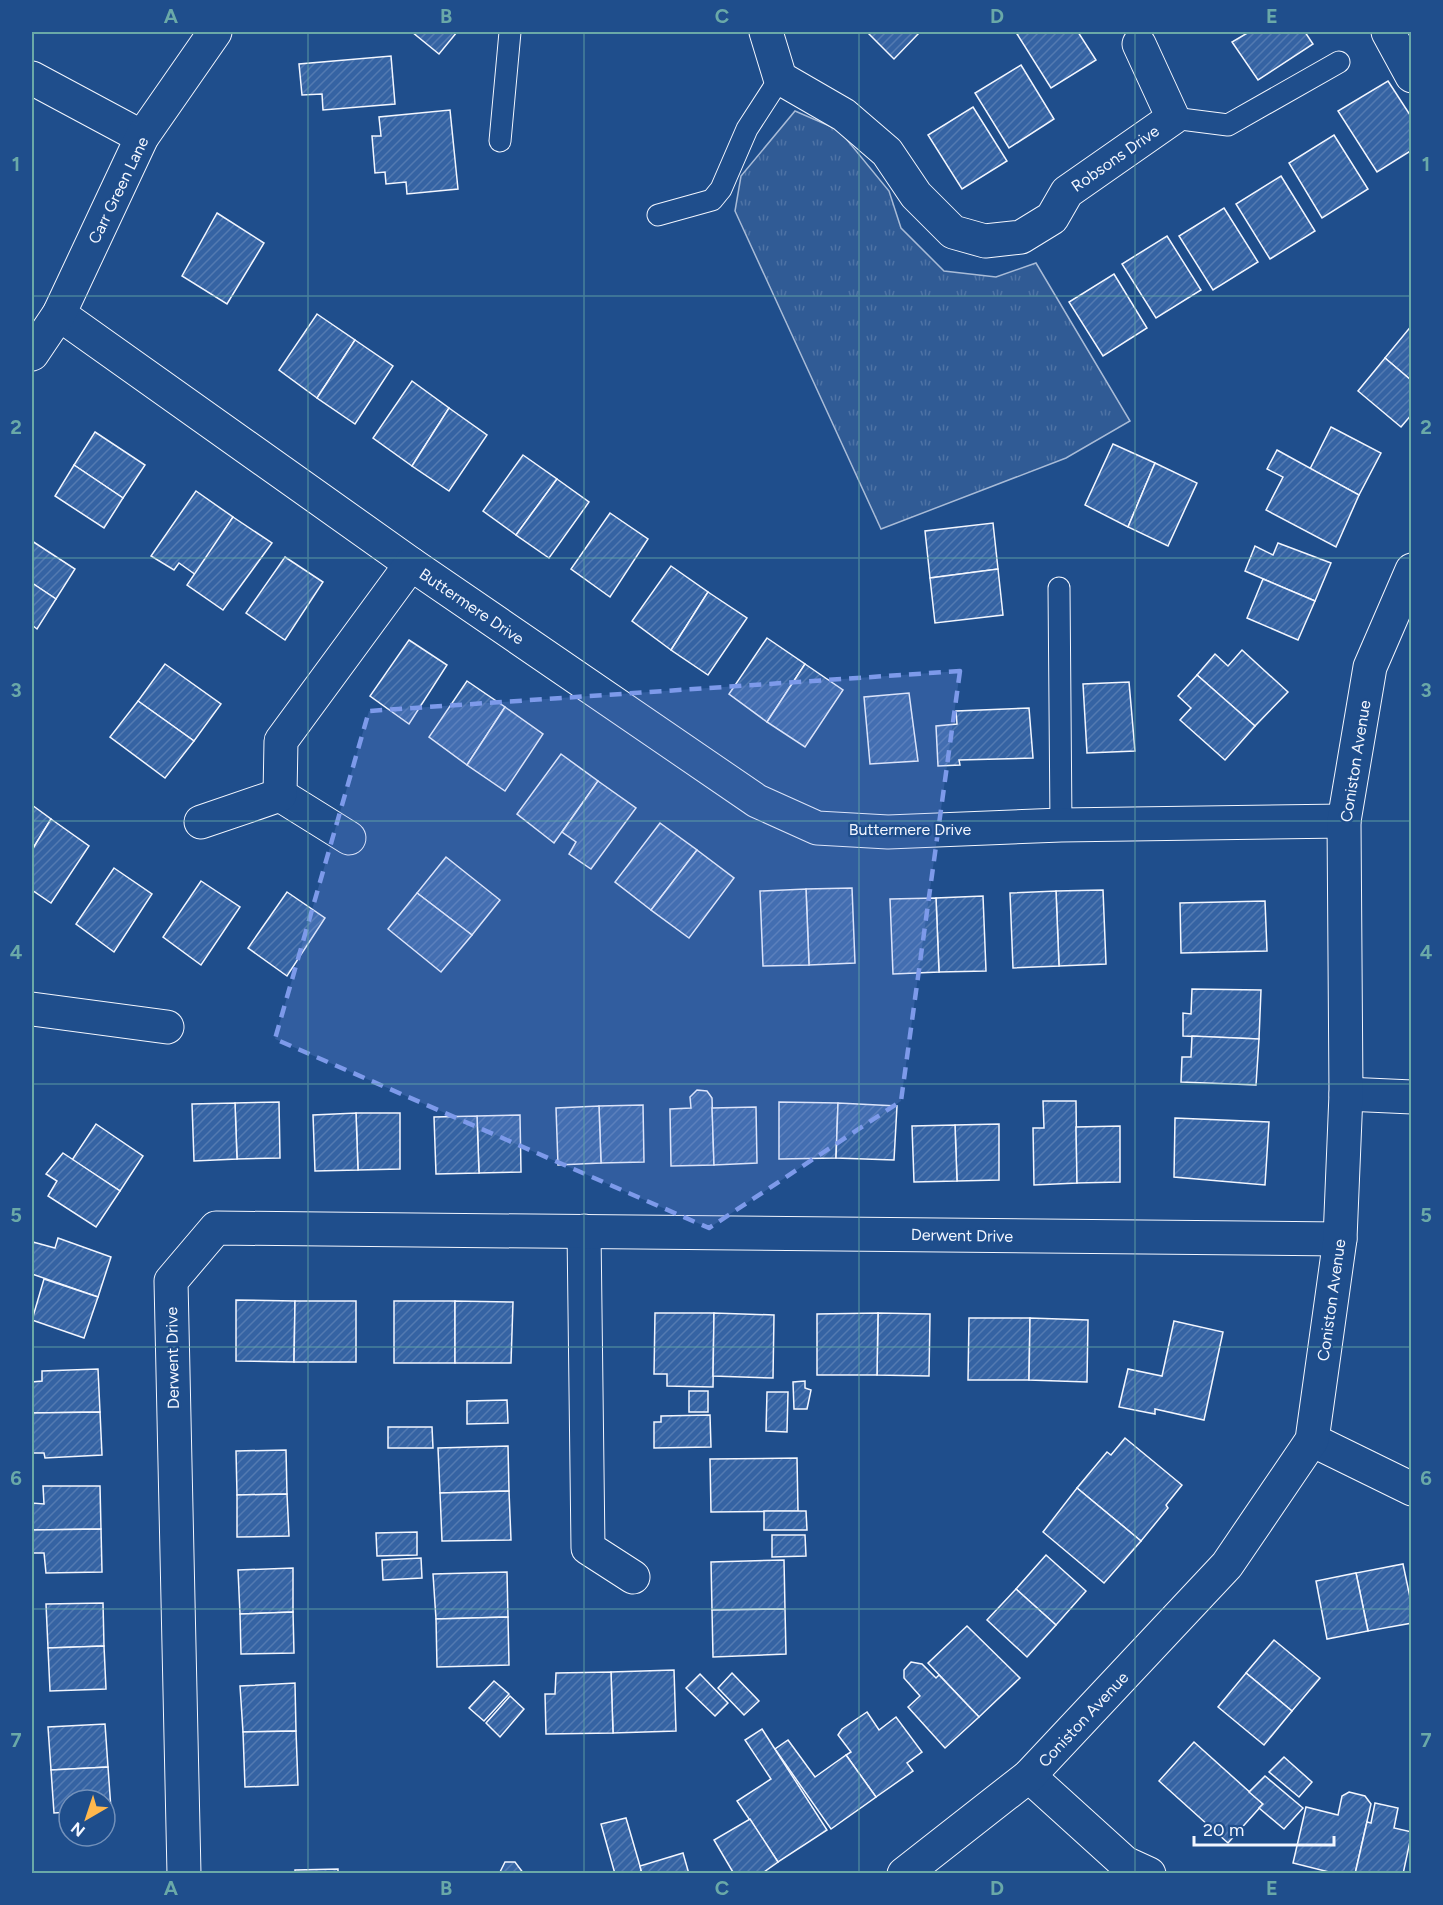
<svg xmlns="http://www.w3.org/2000/svg" width="1443" height="1905" font-family="Figtree,sans-serif">
<defs>
<pattern id="park-tufts" width="24" height="20" patternUnits="userSpaceOnUse" patternTransform="scale(1.5)"><rect width="24" height="20" fill="#305b95"/><path d="M3 7l-1-3M5 7V3M7 7l1-3M15 17l-1-3M17 17v-4M19 17l1-3" fill="none" stroke="#4e73a5"/></pattern>
<pattern id="building-hatch" width="6" height="6" patternUnits="userSpaceOnUse" patternTransform="scale(1.5)"><rect width="6" height="6" fill="#3563a3"/><path d="M-1 1l2-2M0 6l6-6M5 7l2-2" fill="none" stroke="#537ab1"/></pattern>
</defs>
<rect width="100%" height="100%" fill="#1f4e8c"/>
<polygon fill="url(#park-tufts)" stroke="#a8bbd7" stroke-width="1.5" points="795,111 839,130 889,191 901,228 944,271 996,277 1036,263 1130,421 1066,458 881,529 735,211 741,176"/>
<g fill="url(#building-hatch)" stroke="#f2f6ff" stroke-width="1.5">
<polygon points="412,32 457,32 439,54"/>
<polygon points="867,32 920,32 894,59"/>
<polygon points="1021,32 1078,32 1096,60 1051,88 1017,34"/>
<polygon points="1249,32 1305,32 1313,44 1258,80 1232,42"/>
<polygon points="391,56 395,104 323,110 322,94 302,95 299,64"/>
<polygon points="1021,65 1054,119 1009,148 975,93"/>
<polygon points="1388,81 1412,118 1412,150 1377,172 1338,111"/>
<polygon points="973,107 1007,161 962,189 928,135"/>
<polygon points="450,110 458,189 407,194 406,182 386,184 385,172 375,173 372,136 381,136 379,117"/>
<polygon points="1334,135 1368,189 1322,218 1289,163"/>
<polygon points="1281,176 1315,231 1270,259 1236,204"/>
<polygon points="1224,208 1258,262 1213,290 1179,236"/>
<polygon points="217,213 264,243 227,304 182,276"/>
<polygon points="1167,236 1201,290 1156,318 1122,264"/>
<polygon points="1114,274 1147,328 1103,356 1069,302"/>
<polygon points="317,314 355,340 317,398 279,370"/>
<polygon points="1412,325 1412,381 1385,358"/>
<polygon points="355,340 393,366 355,424 317,398"/>
<polygon points="1385,358 1412,381 1412,414 1401,427 1358,391"/>
<polygon points="412,381 449,408 412,466 373,438"/>
<polygon points="449,408 487,435 449,491 412,466"/>
<polygon points="1331,427 1381,453 1359,495 1310,469"/>
<polygon points="95,432 145,465 123,498 74,465"/>
<polygon points="1113,444 1155,463 1128,527 1085,505"/>
<polygon points="1277,450 1359,495 1336,547 1266,510 1283,477 1267,469"/>
<polygon points="523,455 557,479 516,535 483,511"/>
<polygon points="1155,463 1197,483 1168,546 1128,527"/>
<polygon points="74,465 123,498 104,528 55,496"/>
<polygon points="557,479 589,502 549,558 516,535"/>
<polygon points="196,491 233,517 196,575 179,563 174,570 151,556"/>
<polygon points="610,513 648,539 610,597 571,569"/>
<polygon points="233,517 272,543 223,610 187,585"/>
<polygon points="993,523 998,569 930,578 925,531"/>
<polygon points="32,541 75,569 56,599 32,583"/>
<polygon points="1278,543 1331,563 1315,601 1245,571 1255,546 1273,555"/>
<polygon points="285,557 323,582 285,640 246,613"/>
<polygon points="671,566 708,592 671,650 632,621"/>
<polygon points="998,569 1003,615 935,623 930,578"/>
<polygon points="1263,579 1315,601 1298,640 1247,618"/>
<polygon points="32,583 56,599 37,629 32,625"/>
<polygon points="708,592 747,618 708,675 671,650"/>
<polygon points="767,638 805,664 767,722 729,694"/>
<polygon points="409,640 447,665 409,724 370,696"/>
<polygon points="1242,650 1288,692 1255,726 1197,675 1215,654 1228,666"/>
<polygon points="165,664 221,704 194,741 138,701"/>
<polygon points="805,664 843,690 805,747 767,722"/>
<polygon points="1197,675 1255,726 1225,760 1180,720 1191,708 1178,696"/>
<polygon points="467,681 505,707 467,765 429,737"/>
<polygon points="1129,682 1135,751 1087,753 1083,684"/>
<polygon points="909,693 918,761 870,764 864,697"/>
<polygon points="138,701 194,741 165,778 110,737"/>
<polygon points="505,707 543,734 505,791 467,765"/>
<polygon points="1029,708 1033,758 959,760 960,765 938,766 936,726 957,724 956,711"/>
<polygon points="561,754 598,781 554,843 517,814"/>
<polygon points="598,781 636,808 591,869 569,854 576,842 562,832"/>
<polygon points="32,805 51,819 32,850"/>
<polygon points="51,819 89,846 51,903 32,890 32,850"/>
<polygon points="660,823 697,850 651,910 615,882"/>
<polygon points="697,850 734,878 689,938 651,910"/>
<polygon points="446,857 500,900 472,935 417,893"/>
<polygon points="114,868 152,894 114,952 76,924"/>
<polygon points="201,881 240,907 201,965 163,937"/>
<polygon points="852,888 855,963 809,965 806,889"/>
<polygon points="806,889 809,965 763,966 760,891"/>
<polygon points="1103,890 1106,964 1059,966 1056,891"/>
<polygon points="1056,891 1059,966 1013,968 1010,893"/>
<polygon points="287,892 325,918 287,976 248,948"/>
<polygon points="417,893 472,935 441,972 388,929"/>
<polygon points="983,896 986,971 939,972 936,898"/>
<polygon points="936,898 939,972 893,974 890,899"/>
<polygon points="1265,901 1267,951 1181,953 1180,903"/>
<polygon points="1192,989 1261,990 1259,1039 1183,1036 1183,1013 1191,1014"/>
<polygon points="1192,1036 1259,1039 1256,1085 1181,1082 1182,1057 1191,1057"/>
<polygon points="697,1090 707,1091 712,1098 714,1165 671,1166 670,1109 691,1108 690,1097"/>
<polygon points="1043,1101 1076,1101 1077,1183 1034,1185 1033,1128 1044,1128"/>
<polygon points="279,1102 280,1158 237,1159 235,1103"/>
<polygon points="779,1102 838,1103 836,1158 779,1159"/>
<polygon points="235,1103 237,1159 194,1161 192,1104"/>
<polygon points="838,1103 897,1106 894,1160 836,1158"/>
<polygon points="643,1105 644,1162 601,1163 599,1106"/>
<polygon points="599,1106 601,1163 558,1165 556,1108"/>
<polygon points="756,1107 757,1163 714,1165 712,1108"/>
<polygon points="356,1113 400,1113 400,1169 358,1170"/>
<polygon points="356,1113 358,1170 315,1171 313,1115"/>
<polygon points="520,1115 521,1172 479,1173 477,1116"/>
<polygon points="477,1116 479,1173 436,1174 434,1117"/>
<polygon points="1175,1118 1269,1122 1265,1185 1174,1177"/>
<polygon points="96,1124 143,1156 120,1191 72,1160"/>
<polygon points="999,1124 999,1180 957,1181 955,1125"/>
<polygon points="955,1125 957,1181 914,1182 912,1126"/>
<polygon points="1120,1126 1120,1182 1077,1183 1076,1127"/>
<polygon points="63,1153 120,1191 96,1227 48,1196 57,1181 46,1174"/>
<polygon points="58,1238 111,1257 98,1297 32,1274 33,1242 55,1248"/>
<polygon points="44,1279 98,1297 84,1338 32,1320"/>
<polygon points="236,1300 295,1301 294,1362 236,1361"/>
<polygon points="295,1301 356,1301 356,1362 294,1362"/>
<rect x="394" y="1301" width="61" height="62"/>
<polygon points="455,1301 513,1302 511,1363 455,1363"/>
<polygon points="655,1313 714,1313 713,1387 667,1386 667,1374 654,1374"/>
<polygon points="714,1313 774,1315 773,1378 713,1376"/>
<polygon points="878,1313 930,1314 929,1376 877,1375"/>
<polygon points="878,1313 877,1375 817,1375 817,1314"/>
<polygon points="969,1318 1030,1318 1029,1380 968,1380"/>
<polygon points="1030,1318 1088,1320 1087,1382 1029,1380"/>
<polygon points="1174,1321 1223,1332 1204,1420 1155,1409 1155,1414 1119,1407 1128,1369 1162,1376"/>
<polygon points="98,1369 100,1412 32,1413 32,1382 42,1381 42,1371"/>
<polygon points="805,1381 805,1388 811,1390 807,1409 794,1409 793,1382"/>
<rect x="689" y="1391" width="19" height="21"/>
<polygon points="767,1392 788,1392 787,1432 766,1431"/>
<polygon points="507,1400 508,1423 467,1424 467,1401"/>
<polygon points="100,1412 102,1455 45,1458 44,1453 32,1453 32,1413"/>
<polygon points="710,1415 711,1447 654,1448 654,1422 661,1422 661,1416"/>
<polygon points="388,1427 432,1427 433,1448 388,1448"/>
<polygon points="1125,1438 1182,1485 1166,1505 1168,1508 1141,1541 1077,1488 1107,1452 1111,1455"/>
<polygon points="508,1446 509,1491 440,1493 438,1448"/>
<polygon points="286,1450 287,1494 237,1495 236,1451"/>
<polygon points="797,1458 798,1511 711,1512 710,1459"/>
<polygon points="43,1486 100,1486 101,1529 32,1530 32,1503 44,1504"/>
<polygon points="1077,1488 1141,1541 1104,1583 1043,1532"/>
<polygon points="509,1491 511,1540 442,1541 440,1493"/>
<polygon points="287,1494 289,1536 237,1537 237,1495"/>
<polygon points="764,1511 806,1511 807,1530 764,1530"/>
<polygon points="101,1529 102,1572 46,1573 44,1553 32,1553 32,1530"/>
<polygon points="417,1532 417,1555 377,1556 376,1533"/>
<polygon points="772,1535 805,1535 806,1556 772,1557"/>
<polygon points="1046,1555 1086,1591 1056,1625 1016,1589"/>
<polygon points="421,1558 422,1578 383,1580 382,1560"/>
<polygon points="784,1560 785,1609 712,1610 711,1562"/>
<polygon points="1403,1564 1412,1607 1412,1623 1368,1631 1356,1573"/>
<polygon points="293,1568 293,1612 240,1614 238,1570"/>
<polygon points="507,1572 508,1617 436,1619 433,1574"/>
<polygon points="1356,1573 1368,1631 1327,1639 1316,1581"/>
<polygon points="1016,1589 1056,1625 1027,1657 987,1620"/>
<polygon points="103,1603 104,1646 48,1648 46,1604"/>
<polygon points="785,1609 786,1654 713,1657 712,1610"/>
<polygon points="293,1612 294,1653 241,1654 240,1614"/>
<polygon points="508,1617 509,1665 437,1667 436,1619"/>
<polygon points="967,1626 1020,1678 979,1717 928,1663"/>
<polygon points="1274,1640 1320,1678 1292,1711 1246,1673"/>
<polygon points="104,1646 106,1689 50,1691 48,1648"/>
<polygon points="911,1662 922,1664 936,1678 939,1675 979,1717 945,1748 908,1707 920,1696 904,1678 904,1670"/>
<polygon points="674,1670 676,1731 613,1733 611,1672"/>
<polygon points="611,1672 613,1733 546,1734 545,1694 555,1694 556,1673"/>
<polygon points="732,1673 759,1701 744,1715 718,1688"/>
<polygon points="1246,1673 1292,1711 1264,1745 1218,1707"/>
<polygon points="700,1674 728,1703 715,1716 686,1688"/>
<polygon points="494,1681 509,1694 484,1721 469,1708"/>
<polygon points="295,1683 296,1731 243,1732 240,1686"/>
<polygon points="510,1696 524,1709 500,1737 486,1723"/>
<polygon points="867,1712 879,1730 896,1717 922,1752 907,1763 913,1771 876,1797 846,1755 851,1752 838,1735 842,1729"/>
<polygon points="105,1724 108,1767 51,1770 48,1727"/>
<polygon points="762,1729 827,1830 778,1862 737,1801 771,1779 745,1740"/>
<polygon points="296,1731 298,1785 245,1787 243,1732"/>
<polygon points="788,1740 815,1777 846,1755 876,1797 831,1829 775,1749"/>
<polygon points="1194,1742 1263,1804 1228,1843 1159,1781"/>
<polygon points="1284,1757 1312,1782 1299,1797 1269,1772"/>
<polygon points="108,1767 111,1809 105,1810 105,1800 69,1800 69,1812 54,1813 51,1770"/>
<polygon points="1265,1776 1303,1808 1284,1829 1259,1808 1263,1804 1249,1792"/>
<polygon points="1349,1792 1365,1796 1371,1804 1355,1874 1337,1874 1293,1863 1306,1807 1338,1815 1342,1796"/>
<polygon points="1375,1803 1398,1808 1394,1828 1412,1832 1403,1874 1355,1874 1367,1822 1371,1823"/>
<polygon points="626,1818 640,1866 642,1874 615,1874 601,1824"/>
<polygon points="750,1819 778,1862 761,1874 734,1874 714,1840"/>
<polygon points="683,1853 689,1874 642,1874 640,1866"/>
<polygon points="505,1862 515,1862 524,1874 499,1874"/>
<polygon points="338,1869 338,1874 295,1874 295,1870"/>
</g>
<g fill="none" stroke-linecap="round" stroke-linejoin="round">
<g stroke="#f2f6ff" stroke-width="23">
<g id="lane">
<polyline points="1173,118 1228,125 1339,62"/>
<polyline points="500,141 510,32"/>
<polyline points="658,215 712,200 721,189 747,129 780,78"/>
<polyline points="1059,588 1061,825"/>
</g>
</g>
<g stroke="#f2f6ff" stroke-width="35">
<g id="street">
<polyline points="766,32 780,78 844,115 887,152 916,195 953,232 985,241 1021,237 1052,218 1067,192 1173,118 1139,44"/>
<polyline points="1388,32 1412,76"/>
<polyline points="32,78 142,137"/>
<polyline points="59,314 411,564 757,801 817,828 888,832 1061,825 1344,821"/>
<polyline points="32,354 59,314 142,137 215,32"/>
<polyline points="280,795 349,838"/>
<polyline points="201,822 280,795 281,741 411,564"/>
<polyline points="32,1009 167,1027"/>
<polyline points="1346,1094 1412,1097"/>
<polyline points="584,1231 588,1548 633,1577"/>
<polyline points="1312,1440 1412,1489"/>
<polyline points="1029,1776 1125,1863 1149,1874"/>
<polyline points="184,1874 171,1281 216,1228 1340,1239"/>
<polyline points="904,1874 1029,1776 1227,1565 1312,1440 1340,1239 1346,1094 1344,821 1370,667 1412,570"/>
</g>
</g>
<use href="#lane" stroke="#1f4e8c" stroke-width="21"/>
<use href="#street" stroke="#1f4e8c" stroke-width="33"/>
</g>
<path fill="#7d9aea" fill-opacity="0.2" stroke="#7d9aea" stroke-width="4.5" stroke-dasharray="12 8" stroke-linejoin="round" d="M960 671 901 1101 709 1228 275 1039 369 711Z"/>
<path fill="none" stroke="#6aa9a8" stroke-width="1.5" stroke-opacity="0.55" d="M308 32V1874M584 32V1874M859 32V1874M1135 32V1874M32 296H1412M32 558H1412M32 821H1412M32 1084H1412M32 1347H1412M32 1609H1412"/>
<g text-anchor="middle" stroke-width="4.5" stroke-linejoin="round" paint-order="stroke">
<g font-size="16" fill="#f2f6ff" stroke="#1f4e8c">
<text transform="translate(1115 158) rotate(-35)" y="6">Robsons Drive</text>
<text transform="translate(118 190) rotate(-64)" y="6">Carr Green Lane</text>
<text transform="translate(472 606) rotate(34)" y="6">Buttermere Drive</text>
<text transform="translate(1355 761) rotate(-81)" y="6">Coniston Avenue</text>
<text x="910" y="835">Buttermere Drive</text>
<text transform="translate(962 1235) rotate(1)" y="6">Derwent Drive</text>
<text transform="translate(1331 1300) rotate(-82)" y="6">Coniston Avenue</text>
<text transform="translate(172 1358) rotate(-91)" y="6">Derwent Drive</text>
<text transform="translate(1083 1719) rotate(-47)" y="6">Coniston Avenue</text>
</g>
</g>
<rect width="1443" height="1905" fill="none" stroke="#1f4e8c" stroke-width="66"/>
<g transform="translate(87 1818) rotate(219)"><circle r="28" fill="#1f4e8c" stroke="#7391ba" stroke-width="1.5"/>
<path d="M0-4.5L10 22L0 15L-10 22Z" fill="#ffb74d"/>
<text y="-9" font-size="16" font-weight="bold" text-anchor="middle" fill="#f2f6ff">N</text>
</g>
<path d="M1194 1836v9h140v-9" fill="none" stroke="#f2f6ff" stroke-width="3"/>
<text x="1203" y="1836" font-size="18" fill="#f2f6ff" stroke="#1f4e8c" stroke-width="4.5" paint-order="stroke">20 m</text>
<rect x="33" y="33" width="1377" height="1839" fill="none" stroke="#6aa9a8" stroke-width="2"/>
<g font-size="20" text-anchor="middle" font-weight="bold" fill="#6aa9a8">
<text x="171" y="23">A</text>
<text x="446" y="23">B</text>
<text x="722" y="23">C</text>
<text x="997" y="23">D</text>
<text x="1272" y="23">E</text>
<text x="16" y="171">1</text>
<text x="1426" y="171">1</text>
<text x="16" y="434">2</text>
<text x="1426" y="434">2</text>
<text x="16" y="697">3</text>
<text x="1426" y="697">3</text>
<text x="16" y="959">4</text>
<text x="1426" y="959">4</text>
<text x="16" y="1222">5</text>
<text x="1426" y="1222">5</text>
<text x="16" y="1485">6</text>
<text x="1426" y="1485">6</text>
<text x="16" y="1747">7</text>
<text x="1426" y="1747">7</text>
<text x="171" y="1895">A</text>
<text x="446" y="1895">B</text>
<text x="722" y="1895">C</text>
<text x="997" y="1895">D</text>
<text x="1272" y="1895">E</text>
</g>
</svg>
